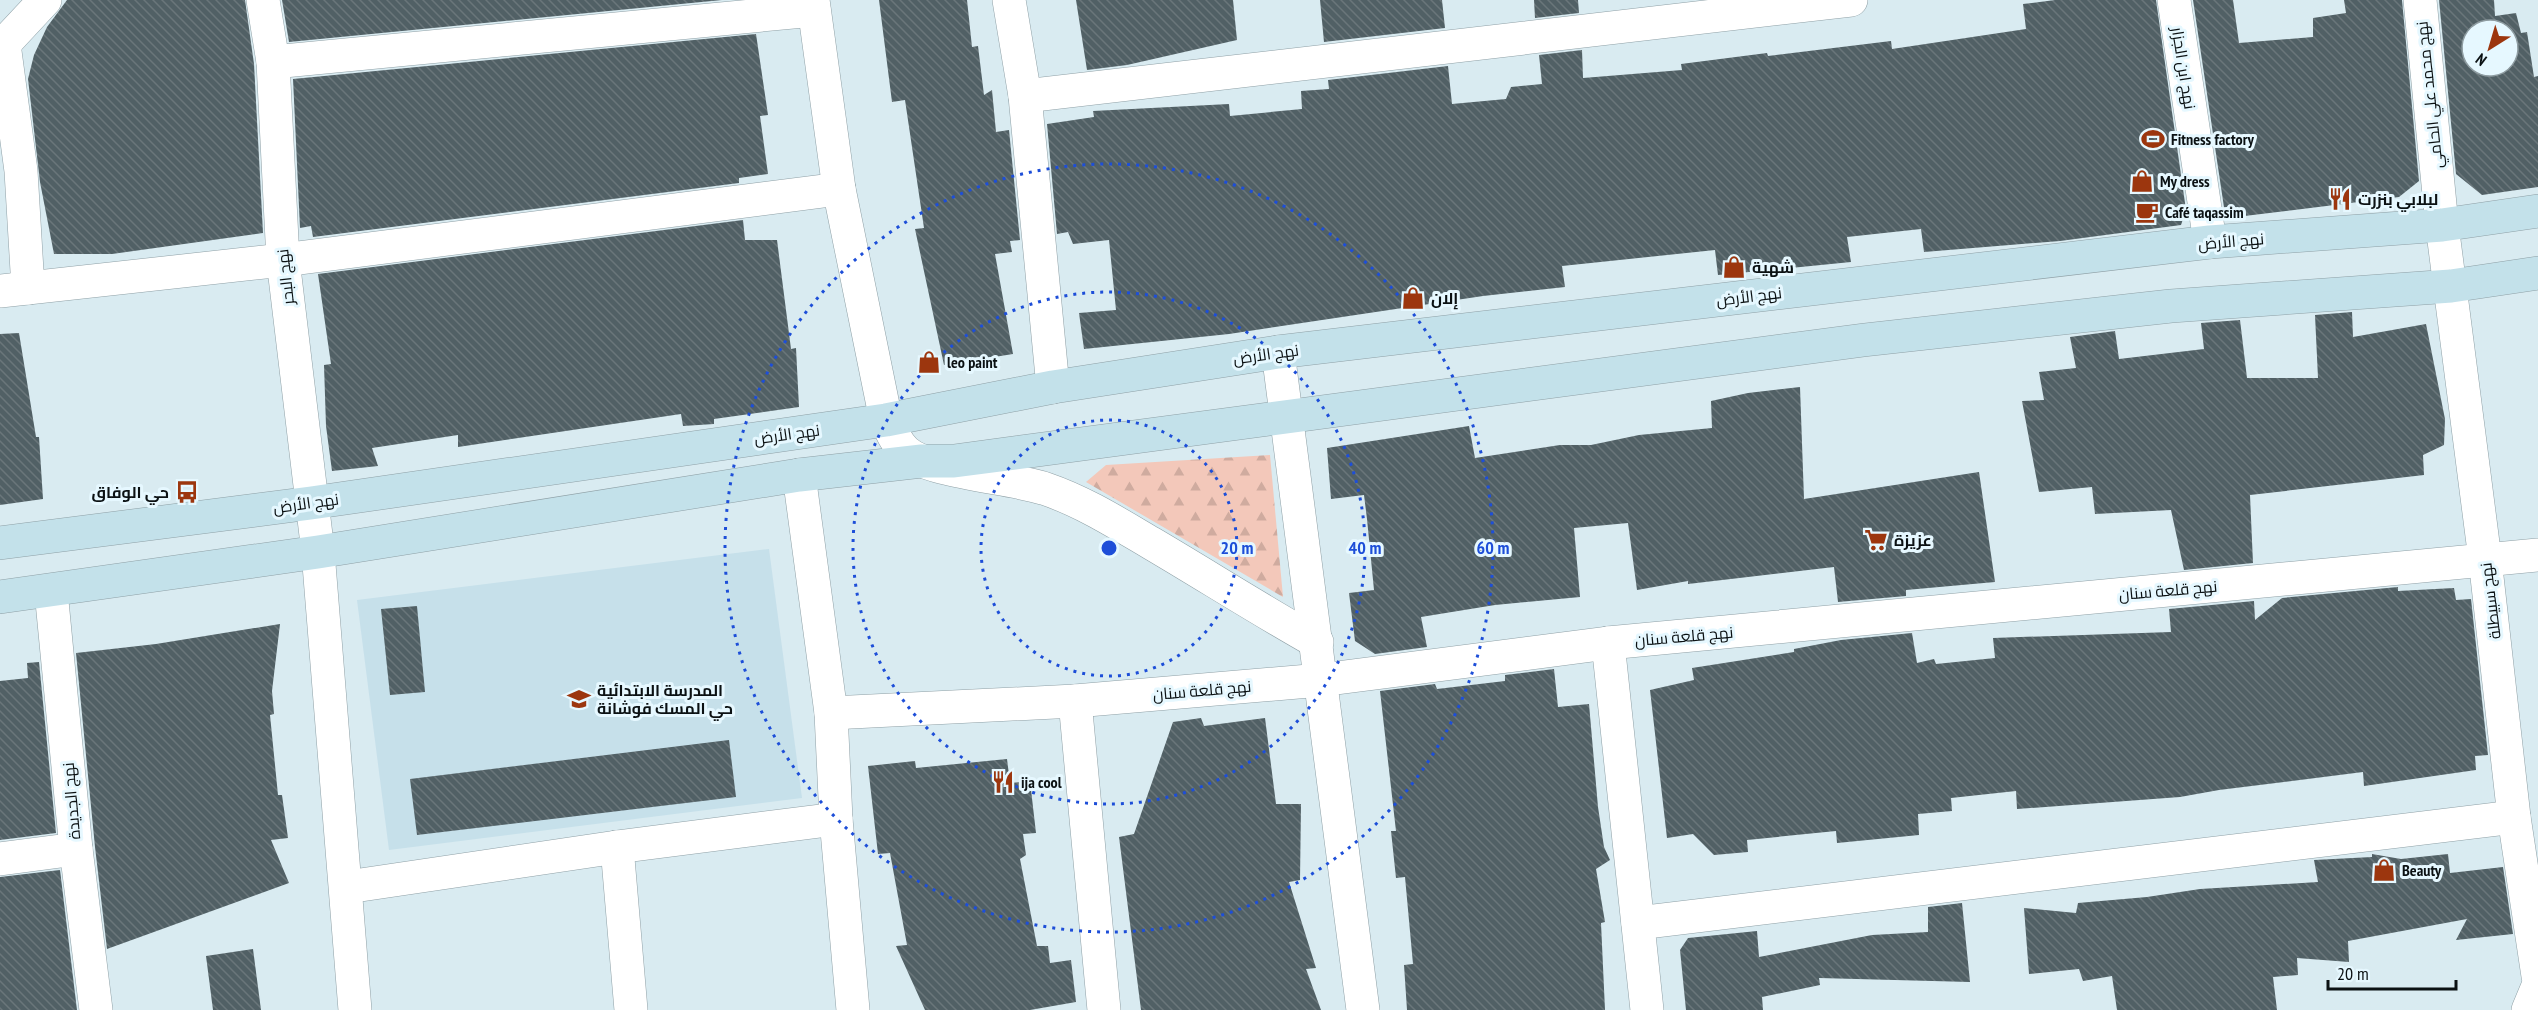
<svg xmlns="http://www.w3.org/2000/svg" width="2538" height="1010" font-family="'PT Sans Narrow',Cairo,sans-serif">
<defs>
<pattern id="forest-firs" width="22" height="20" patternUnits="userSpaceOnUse" patternTransform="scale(1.5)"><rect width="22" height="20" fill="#f3c8ba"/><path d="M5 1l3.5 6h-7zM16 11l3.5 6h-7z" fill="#cfab9f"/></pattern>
<pattern id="building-back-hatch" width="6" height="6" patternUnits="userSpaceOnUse" patternTransform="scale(1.5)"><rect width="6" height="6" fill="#516065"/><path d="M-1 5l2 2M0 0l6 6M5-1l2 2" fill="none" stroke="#6a767a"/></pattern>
</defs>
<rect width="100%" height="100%" fill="#d9ebf1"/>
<polygon fill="#c6e0ea" points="769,549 802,798 389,850 357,600"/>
<polygon fill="url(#forest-firs)" points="1270,455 1283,597 1086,482 1106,465"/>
<g fill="url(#building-back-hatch)" fill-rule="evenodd">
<polygon points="67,0 245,0 254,64 263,233 112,254 54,254 40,182 28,79 34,55 47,27"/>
<polygon points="282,0 722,0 289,42"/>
<polygon points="879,0 967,0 972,47 978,46 984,95 992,90 996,132 1009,130 1020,240 1010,241 1012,252 995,254 1013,354 944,365 915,229 924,228 905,100 892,102"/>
<polygon points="1076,0 1233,0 1237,40 1127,65 1087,70"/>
<polygon points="1320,0 1442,0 1445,28 1324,42"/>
<polygon points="1534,0 1578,0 1579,13 1535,18"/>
<polygon points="2055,0 2156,0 2186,210 2181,225 2060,241 1924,252 1921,229 1847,237 1851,262 1718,275 1715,250 1562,266 1565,287 1483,296 1229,334 1084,349 1079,313 1116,310 1109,240 1073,244 1068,232 1057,234 1047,124 1094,117 1093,111 1229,104 1230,116 1302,109 1301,91 1329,89 1328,80 1448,66 1452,104 1506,99 1511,87 1542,84 1539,55 1582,50 1583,78 1682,70 1681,64 1767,53 1768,56 1891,41 1892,49 2026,29 2023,4"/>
<polygon points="2193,0 2233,0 2239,43 2313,37 2313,18 2346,13 2344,0 2402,0 2419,181 2399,197 2228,218 2225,214"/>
<path d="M2439 0H2494L2495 16 2516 13 2521 33 2527 32 2534 77 2538 76V187L2482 195 2456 174ZM2472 30H2508V66H2472Z"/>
<polygon points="756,34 768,115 760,116 768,174 739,178 739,183 313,237 311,226 300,228 293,79"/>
<polygon points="743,220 745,240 777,240 791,349 796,348 799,407 714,419 714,424 683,426 681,414 458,447 458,435 372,448 378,466 332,471 326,426 324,365 331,364 318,274"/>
<polygon points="2352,312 2353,337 2426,324 2445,419 2444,445 2423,455 2424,475 2250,495 2253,563 2184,570 2171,510 2095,514 2092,487 2039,492 2022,401 2044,400 2039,372 2076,368 2070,337 2115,331 2119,359 2204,349 2201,323 2240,320 2247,378 2318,378 2315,315"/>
<polygon points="19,333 36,437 39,437 43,499 0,505 0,334"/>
<polygon points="1800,387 1804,499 1979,472 1995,582 1906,590 1906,596 1838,602 1834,567 1688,584 1688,581 1637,590 1628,523 1574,528 1580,597 1495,605 1421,617 1427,647 1375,654 1355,641 1349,593 1374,590 1367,519 1364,495 1331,499 1327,448 1469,426 1475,458 1560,445 1591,445 1639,435 1712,428 1711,401 1748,393"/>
<polygon points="2398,587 2398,591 2454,588 2456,600 2471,599 2488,755 2475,756 2476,770 2364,786 2363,772 2219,790 2180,797 2017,809 2016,791 1951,798 1952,811 1918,814 1919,835 1837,843 1836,831 1747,840 1748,852 1714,855 1693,834 1667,838 1650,690 1694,680 1692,668 1794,652 1794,649 1841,640 1912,633 1917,663 1934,659 1936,664 1995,658 1993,638 2171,632 2169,609 2254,601 2255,620 2282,598"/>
<polygon points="417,606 425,692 390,695 381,609"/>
<polygon points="280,624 272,691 274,714 270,715 278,795 282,795 288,838 271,840 289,883 107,949 95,847 76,653 156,644"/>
<polygon points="39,662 56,833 0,840 0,681 28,678 27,663"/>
<polygon points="1554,669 1558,707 1589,704 1598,807 1604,847 1610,860 1596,869 1605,922 1601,923 1605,1010 1407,1010 1404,965 1413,964 1405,877 1396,878 1391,831 1396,831 1380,691 1435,684 1437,689 1505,681 1505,675"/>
<polygon points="1201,718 1204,726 1265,718 1276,804 1301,804 1300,880 1289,882 1316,968 1306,969 1321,1010 1141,1010 1119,837 1134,834 1173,722"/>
<polygon points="729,740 736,797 417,835 410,779"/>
<polygon points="1007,759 1010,783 1030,781 1036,833 1023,834 1026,855 1020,859 1037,946 1048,946 1050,963 1071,960 1076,1002 1030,1010 925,1010 896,946 907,945 890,853 878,854 868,766 915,761 916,768"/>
<polygon points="2372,854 2401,859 2448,854 2450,873 2503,867 2513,934 2456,940 2467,919 2348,941 2349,962 2297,958 2298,975 2273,977 2277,1010 2117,1010 2112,976 2083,981 2079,969 2029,974 2024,908 2076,913 2078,903 2147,897 2200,889 2318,882 2314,860 2372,857"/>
<polygon points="60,870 77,1010 0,1010 0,877"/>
<polygon points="1962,903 1970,982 1819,978 1820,985 1762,997 1763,1010 1686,1010 1680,950 1688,938 1757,931 1759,957 1872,935 1928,932 1928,907"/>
<polygon points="253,949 261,1010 213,1010 206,956"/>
</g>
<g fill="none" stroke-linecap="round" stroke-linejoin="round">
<g stroke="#8fa0a6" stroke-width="34">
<g id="street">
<polyline points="263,0 273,62 283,260 318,552 355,1010"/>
<path d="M813 0 839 189 886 420C891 431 896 442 905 451 929 473 1011 477 1046 489 1084 502 1117 523 1151 543 1207 576 1260 610 1317 642"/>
<polyline points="1009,0 1025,96 1053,387"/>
<polyline points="2174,0 2210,242"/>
<polyline points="2420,0 2442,225 2485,559 2514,817 2538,976"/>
<polyline points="0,41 4,44 45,0"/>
<polyline points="4,44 21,171 28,288"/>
<polyline points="273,62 814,10"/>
<polyline points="1025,96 1851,0"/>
<polyline points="0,291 283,260 839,189"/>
<polyline points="1278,352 1363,1010"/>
<polyline points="799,475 831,713 836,819 853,1010"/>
<polyline points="51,591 76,849 96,1010"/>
<polyline points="1608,643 1647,1010"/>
<polyline points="1075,701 1104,1010"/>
<polyline points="831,713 1075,701 1321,680 1608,643 2538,555"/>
<polyline points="617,847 631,1010"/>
<polyline points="0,859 76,849"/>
<polyline points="347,887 617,847 836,819"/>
<polyline points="1638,923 2514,817"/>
<polyline points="2528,1010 2538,986"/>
</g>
</g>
<g stroke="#8fa0a6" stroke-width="34">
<g id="secondary">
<polyline points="0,543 311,503 886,420 1053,387 1278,352 2210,242 2442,225 2538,211"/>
<polyline points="0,597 318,552 799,475 922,461 954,461 1864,340 2171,306 2451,286 2538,273"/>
</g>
</g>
<use href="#street" stroke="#fff" stroke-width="33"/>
<use href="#secondary" stroke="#c3e1ea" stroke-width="33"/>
</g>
<g fill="none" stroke="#1d4ed8" stroke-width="3" stroke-dasharray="3 6">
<circle cx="1109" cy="548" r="128"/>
<circle cx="1109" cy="548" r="256"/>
<circle cx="1109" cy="548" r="384"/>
</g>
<defs>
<g id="stadium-bare" transform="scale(1.8)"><path d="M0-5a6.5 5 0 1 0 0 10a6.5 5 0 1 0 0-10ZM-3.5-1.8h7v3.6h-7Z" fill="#9c360e" stroke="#e6f8ff" stroke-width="2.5" paint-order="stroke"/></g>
<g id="shop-bare" transform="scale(1.8)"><path d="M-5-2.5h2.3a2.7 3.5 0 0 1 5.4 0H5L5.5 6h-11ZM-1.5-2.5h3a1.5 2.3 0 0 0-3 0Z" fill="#9c360e" stroke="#e6f8ff" stroke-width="2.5" paint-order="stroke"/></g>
<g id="restaurant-bare" transform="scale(1.8)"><path d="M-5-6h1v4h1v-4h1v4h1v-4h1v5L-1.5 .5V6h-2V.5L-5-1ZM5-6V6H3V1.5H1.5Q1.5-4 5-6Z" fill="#9c360e" stroke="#e6f8ff" stroke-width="2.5" paint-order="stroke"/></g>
<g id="cafe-bare" transform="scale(1.8)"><path d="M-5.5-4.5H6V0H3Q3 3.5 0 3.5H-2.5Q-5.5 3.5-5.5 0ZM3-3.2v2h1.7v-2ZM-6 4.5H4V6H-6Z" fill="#9c360e" stroke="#e6f8ff" stroke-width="2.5" paint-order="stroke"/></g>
<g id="bus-bare" transform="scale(1.8)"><path d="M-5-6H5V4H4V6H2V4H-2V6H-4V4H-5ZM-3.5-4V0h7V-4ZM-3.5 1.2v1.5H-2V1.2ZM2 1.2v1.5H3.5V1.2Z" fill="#9c360e" stroke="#e6f8ff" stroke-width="2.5" paint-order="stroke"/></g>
<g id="supermarket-bare" transform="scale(1.8)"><path d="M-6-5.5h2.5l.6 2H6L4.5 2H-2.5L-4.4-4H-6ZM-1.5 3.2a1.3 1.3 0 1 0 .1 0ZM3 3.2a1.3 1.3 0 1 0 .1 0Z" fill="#9c360e" stroke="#e6f8ff" stroke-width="2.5" paint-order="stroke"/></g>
<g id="school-bare" transform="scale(1.8)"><path d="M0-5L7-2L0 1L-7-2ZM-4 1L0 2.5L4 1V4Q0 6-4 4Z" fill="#9c360e" stroke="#e6f8ff" stroke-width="2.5" paint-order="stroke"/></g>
</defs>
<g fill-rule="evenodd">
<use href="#stadium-bare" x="2153" y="139"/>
<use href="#shop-bare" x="2142" y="181"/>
<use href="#restaurant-bare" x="2340" y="199"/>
<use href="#cafe-bare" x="2147" y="212"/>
<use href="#shop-bare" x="1734" y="267"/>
<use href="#shop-bare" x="1413" y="298"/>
<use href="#shop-bare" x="929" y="362"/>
<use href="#bus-bare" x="187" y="492"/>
<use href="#supermarket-bare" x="1876" y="540"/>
<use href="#school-bare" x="579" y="699"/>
<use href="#restaurant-bare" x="1003" y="782"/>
<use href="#shop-bare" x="2384" y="870"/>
</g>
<g text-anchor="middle" stroke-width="6" stroke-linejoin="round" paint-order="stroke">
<g font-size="16" fill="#0b1113" stroke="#e6f8ff">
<text transform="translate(2184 68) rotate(81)" y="6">نهج ابن الجزار</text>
<text transform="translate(2429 95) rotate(-96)" y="6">نهج محمد علي الحامي</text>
<text transform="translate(2231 241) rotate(-5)" y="6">نهج الأرض</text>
<text transform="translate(285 277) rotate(-96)" y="6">نهج البحر</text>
<text transform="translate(1749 296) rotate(-7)" y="6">نهج الأرض</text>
<text transform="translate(1266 354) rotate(-8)" y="6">نهج الأرض</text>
<text transform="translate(787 434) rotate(-8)" y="6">نهج الأرض</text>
<text transform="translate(306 503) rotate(-8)" y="6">نهج الأرض</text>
<text transform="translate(2168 590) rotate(-5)" y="6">نهج قلعة سنان</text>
<text transform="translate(2490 601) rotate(-97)" y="6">نهج سبيطلة</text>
<text transform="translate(1684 636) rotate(-5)" y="6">نهج قلعة سنان</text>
<text transform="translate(1202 690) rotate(-5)" y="6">نهج قلعة سنان</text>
<text transform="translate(71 801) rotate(-95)" y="6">نهج الجديدة</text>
</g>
<g font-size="16" font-weight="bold" fill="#0b1113" stroke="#e6f8ff" text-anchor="start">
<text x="2171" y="145">Fitness factory</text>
<text x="2160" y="187">My dress</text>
<text x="2358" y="205">لبلابي بنزرت</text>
<text x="2165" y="218">Café taqassim</text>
<text x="1752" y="273">شهية</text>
<text x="1431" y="304">إلان</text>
<text x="947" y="368">leo paint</text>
<text x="169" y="498" text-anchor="end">حي الوفاق</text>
<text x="1894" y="546">عزيزة</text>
<text x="597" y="696">المدرسة الابتدائية<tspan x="597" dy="18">حي المسك فوشانة</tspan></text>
<text x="1021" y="788">ija cool</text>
<text x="2402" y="876">Beauty</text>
</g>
</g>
<circle cx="1109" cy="548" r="9" fill="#1d4ed8" stroke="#e6f8ff" stroke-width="3"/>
<g font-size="18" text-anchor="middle" font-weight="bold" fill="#1d4ed8" stroke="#e6f8ff" stroke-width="6" stroke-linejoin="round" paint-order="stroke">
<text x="1237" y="554">20 m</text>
<text x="1365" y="554">40 m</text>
<text x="1493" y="554">60 m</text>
</g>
<g transform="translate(2490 48) rotate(217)"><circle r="28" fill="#e6f8ff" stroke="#8e9ca1" stroke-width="1.5"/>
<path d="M0-4.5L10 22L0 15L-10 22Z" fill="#9c360e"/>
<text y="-9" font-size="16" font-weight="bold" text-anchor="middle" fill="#0b1113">N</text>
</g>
<path d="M2328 980v9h128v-9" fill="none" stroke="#0b1113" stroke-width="3"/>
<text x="2337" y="980" font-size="18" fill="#0b1113" stroke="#e6f8ff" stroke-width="4.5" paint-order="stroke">20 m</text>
</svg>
